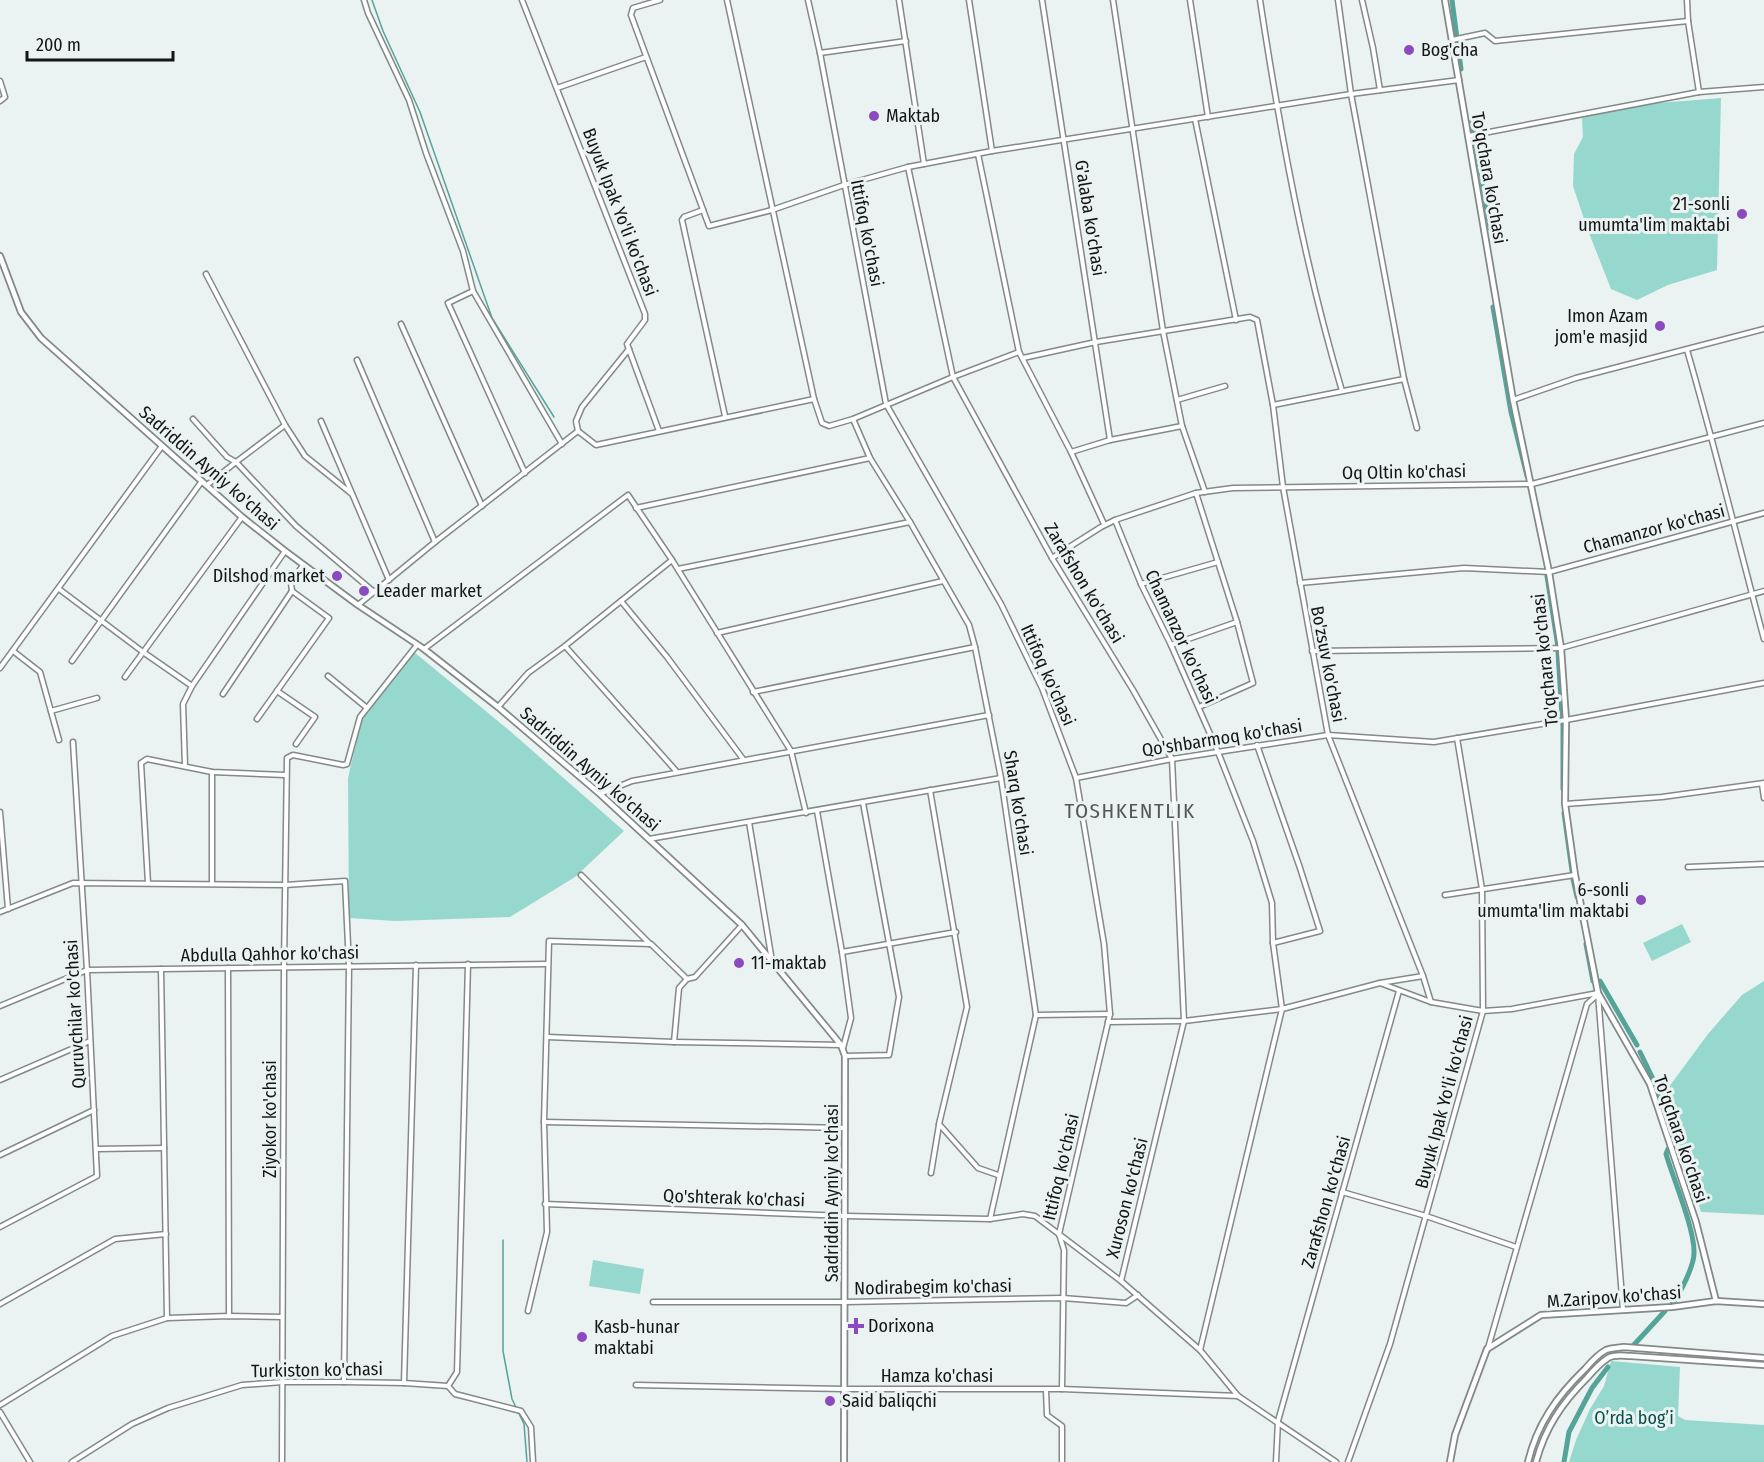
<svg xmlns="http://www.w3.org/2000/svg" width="1764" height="1462" font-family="'Fira Sans Condensed',sans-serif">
<rect width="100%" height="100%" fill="#ebf3f2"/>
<g fill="#97d8ce">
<polygon points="1721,98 1717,270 1668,285 1637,300 1611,289 1587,228 1573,186 1574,154 1583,137 1582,118 1646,104"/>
<polygon points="414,652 510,731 624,831 575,877 510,917 395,921 349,918 348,778 362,717"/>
<polygon points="1682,924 1691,942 1652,961 1643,943"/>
<polygon points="1764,981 1764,1215 1701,1212 1663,1095 1708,1034 1742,995"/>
<polygon points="593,1260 644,1269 640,1294 589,1286"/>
<polygon points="1611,1361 1680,1367 1678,1416 1685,1420 1764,1425 1764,1462 1569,1462 1576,1440 1590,1409 1604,1386"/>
</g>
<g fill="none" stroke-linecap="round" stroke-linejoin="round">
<g stroke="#54a499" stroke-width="1.5">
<polyline points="372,0 383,31 420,112 492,318 554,417"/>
<polyline points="503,1240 503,1351 512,1399 524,1424 527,1462"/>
</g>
<g stroke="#54a499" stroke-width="5">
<polyline points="1452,0 1461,69"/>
<polyline points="1472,121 1490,228"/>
<polyline points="1493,307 1511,412 1527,476"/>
<polyline points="1547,576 1558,647"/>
<polyline points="1558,652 1562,716"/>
<polyline points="1563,724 1563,789"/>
<polyline points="1564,813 1572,871"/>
<polyline points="1573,879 1577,897"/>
<polyline points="1586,944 1593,981"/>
<polyline points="1600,981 1637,1045"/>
<polyline points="1640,1052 1653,1079"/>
<polyline points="1656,1086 1673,1138"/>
<path d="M1668 1149 1666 1154C1673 1178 1695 1230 1694 1253 1694 1266 1680 1294 1672 1304"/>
<polyline points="1631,1348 1665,1311"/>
<polyline points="1564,1462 1569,1432 1592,1388 1608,1367"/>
</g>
<g stroke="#828a88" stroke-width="7">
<g id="minor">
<polyline points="364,0 368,13 409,100 426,153 463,251 473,291"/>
<polyline points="522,0 645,314 645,320 627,344 659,431"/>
<polyline points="660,0 633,8 631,15 709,226 772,210 844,185 908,167 992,151 1351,94 1459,80"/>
<polyline points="727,0 814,399"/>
<polyline points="808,0 820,53 886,404 1001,604 1042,688 1076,778 1104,944 1110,1014 1059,1234 1064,1250 1062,1389"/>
<polyline points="899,0 924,164"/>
<polyline points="969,0 992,151"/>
<polyline points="1042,0 1110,440"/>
<polyline points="1190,0 1208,117"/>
<path d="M1260 0C1280 132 1304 263 1342 391"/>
<polyline points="1338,0 1351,94 1404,379 1417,428"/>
<polyline points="1362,0 1373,48 1380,90"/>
<polyline points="1687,0 1688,21 1699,92"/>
<polyline points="1452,40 1485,33 1495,41 1688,21"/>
<polyline points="820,53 906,41"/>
<polyline points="0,81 5,97 0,101"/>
<polyline points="557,88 646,57"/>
<polyline points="1195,119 1236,320"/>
<polyline points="1468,136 1699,92 1764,87"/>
<polyline points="978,154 1019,352 1071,452 1104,524"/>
<polyline points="908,167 953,377 1052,558 1133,690 1172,759 1184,1021 1121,1281 1200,1350 1238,1396 1336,1462"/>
<polyline points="703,210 684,217 682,220 725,416"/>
<polyline points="206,274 285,425 305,456 352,494"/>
<polyline points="401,324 482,506"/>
<path d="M1687 350C1715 446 1738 543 1764 639"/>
<polyline points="1023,358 1096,342 1250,317 1257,320 1273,405 1283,487 1328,735 1423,976 1431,1002"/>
<polyline points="357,360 435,542"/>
<polyline points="1177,400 1225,386"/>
<polyline points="1513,400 1576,378 1764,329"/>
<polyline points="1273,405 1404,379"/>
<polyline points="193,419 227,457 236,462 207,485"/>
<polyline points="853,419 870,458 910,522 969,625 975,647 1001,778 1036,1015 990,1219"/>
<polyline points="321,421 389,580"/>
<polyline points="285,425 236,462 296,526 374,592"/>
<polyline points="1182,426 1205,492"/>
<polyline points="578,431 576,421 582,407 629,349"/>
<polyline points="1071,452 1110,440 1182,426 1163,331 1113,0"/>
<polyline points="525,473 448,303 473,291 562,444"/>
<polyline points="1196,493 1237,622 1253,683 1199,707"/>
<polyline points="636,508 870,458"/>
<polyline points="1115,520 1141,584 1171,645 1218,752 1253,841 1272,903 1273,943 1282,1009 1200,1350"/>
<polyline points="1052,558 1101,527 1115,520 1196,493 1233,488 1532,484 1764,423"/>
<polyline points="678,569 910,522"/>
<polyline points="1300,583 1464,568 1549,572 1764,513"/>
<polyline points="1141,584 1218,562"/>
<polyline points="59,589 143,652 192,686"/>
<polyline points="621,601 667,657 743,759"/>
<polyline points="358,605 435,542 578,431 596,445 814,399 822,423 829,426 853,419 953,377 1019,352"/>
<polyline points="717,633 943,581"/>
<polyline points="1171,645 1237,622"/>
<polyline points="565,646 677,772"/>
<polyline points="424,649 628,495 672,560 791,751 806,813"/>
<polyline points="13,651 40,672 59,740"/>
<polyline points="1312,651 1561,648 1764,591"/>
<polyline points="72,661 202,481"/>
<polyline points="0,668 162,446"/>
<polyline points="328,676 367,708"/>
<polyline points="125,677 242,517"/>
<polyline points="277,691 315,717 296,744"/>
<polyline points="753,692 975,647"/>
<polyline points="223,694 292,591"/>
<polyline points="498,707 528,673 565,646 672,560"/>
<polyline points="51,711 97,698"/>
<polyline points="257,719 329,618 292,591 291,583 303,565"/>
<polyline points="1257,745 1300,868 1320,931 1273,943"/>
<polyline points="185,766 183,704 192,686 285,551"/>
<polyline points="212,772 212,883"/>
<polyline points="1076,778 1172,759 1328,735 1434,742 1566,720 1764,683"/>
<polyline points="1762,784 1764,798"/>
<polyline points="930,790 967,1007 939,1124 978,1168 998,1175"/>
<polyline points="600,794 632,781 989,715"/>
<polyline points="1565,804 1662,797 1764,783"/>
<polyline points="817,811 842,952 851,1018 843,1048"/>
<polyline points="0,812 8,909"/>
<polyline points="749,822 772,961"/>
<polyline points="649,839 1001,778"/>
<polyline points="1688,867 1764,864"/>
<polyline points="581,875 650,944"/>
<polyline points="148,883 141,763 147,759 212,772 285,775"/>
<polyline points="1445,895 1575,875"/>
<polyline points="0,912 73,883 285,885 345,881 349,966 344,1382"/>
<polyline points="842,952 956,932"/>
<polyline points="228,968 229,1316"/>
<polyline points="161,969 167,1318"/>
<polyline points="1380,983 1423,976"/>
<polyline points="1598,994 1623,1310"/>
<polyline points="0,1006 87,970 547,964"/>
<polyline points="1036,1015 1110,1014"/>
<polyline points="1108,1022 1184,1021 1282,1009 1380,983 1431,1002 1483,1011 1512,1009 1598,993"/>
<polyline points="547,1037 674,1042 841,1045"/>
<polyline points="674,1042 679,988 687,979 695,977 742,925"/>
<polyline points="845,1056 889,1055 899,997 863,803"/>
<polyline points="0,1080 90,1041"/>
<polyline points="544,1122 845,1128"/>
<polyline points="96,1149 164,1148"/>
<polyline points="0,1155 94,1110"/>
<polyline points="931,1173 939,1125"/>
<polyline points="1342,1192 1426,1216 1516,1247"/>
<polyline points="545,1204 846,1216 990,1219 1023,1214 1035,1216 1121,1281"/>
<polyline points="0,1227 97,1176 87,970 73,742"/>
<polyline points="653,1302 845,1302 1063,1298 1126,1303 1138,1295"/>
<polyline points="0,1304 115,1239 166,1234"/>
<polyline points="528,1311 547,1232 544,1122 549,941 651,944 687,979"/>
<polyline points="1488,1348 1587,1004 1598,994"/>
<polyline points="404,1383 416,965"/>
<polyline points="636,1385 844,1389 1062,1389 1238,1396"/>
<polyline points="448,1386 457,1372 468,964"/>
<polyline points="1046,1390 1047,1415 1062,1426 1062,1462"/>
<polyline points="0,1405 112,1336 167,1318 229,1316 282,1317"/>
<polyline points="0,1412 30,1462"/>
<polyline points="72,1462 132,1424 168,1408 242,1385 283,1382 344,1382 404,1383 448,1386 455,1394 521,1411 531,1427 533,1462"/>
<polyline points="282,1462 284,966 287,758 293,755 343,765 347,764 360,717 417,645"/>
<polyline points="1276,1462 1278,1421 1399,991"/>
<polyline points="1348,1462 1390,1344 1483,1011 1482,889 1457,738"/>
</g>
</g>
<g stroke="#828a88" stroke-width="8">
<g id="tertiary">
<polyline points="1445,0 1513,400 1549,572 1561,648 1566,720 1565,804 1575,875 1598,993 1650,1084 1696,1222 1716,1301"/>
<polyline points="0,256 21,312 41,338 242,517 285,551 358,605 424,649 498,707 600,794 742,925 841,1045 845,1056 844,1462"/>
<polyline points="1450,1462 1455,1435 1487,1349 1541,1315 1672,1307 1716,1301 1764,1304"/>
<path d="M1528 1462C1537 1424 1557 1396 1585 1369 1591 1362 1598 1354 1606 1350 1611 1348 1618 1348 1624 1347L1764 1358"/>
<path d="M1536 1462C1545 1428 1562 1403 1587 1378 1593 1371 1600 1363 1608 1358 1615 1354 1623 1356 1631 1356L1764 1365"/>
</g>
</g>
<use href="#minor" stroke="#fff" stroke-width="4"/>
<use href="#tertiary" stroke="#fff" stroke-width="4.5"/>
</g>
<g fill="#8b4abf" stroke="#ebf3f2" stroke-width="2">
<circle cx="1409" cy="50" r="6"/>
<circle cx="874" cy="116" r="6"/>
<circle cx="1742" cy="214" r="6"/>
<circle cx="1660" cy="326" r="6"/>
<circle cx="337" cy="576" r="6"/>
<circle cx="364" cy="591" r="6"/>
<circle cx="1641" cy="900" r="6"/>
<circle cx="739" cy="963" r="6"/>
<path d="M853 1317h6v6h6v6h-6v6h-6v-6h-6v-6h6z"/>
<circle cx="582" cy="1337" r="6"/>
<circle cx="830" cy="1401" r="6"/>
</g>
<g text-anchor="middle" stroke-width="6" stroke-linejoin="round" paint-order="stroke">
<g font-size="18" fill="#131616" stroke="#ebf3f2" text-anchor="start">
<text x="1421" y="56">Bog'cha</text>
<text x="886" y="122">Maktab</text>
<text x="1730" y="210" text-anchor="end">21-sonli<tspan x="1730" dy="21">umumta'lim maktabi</tspan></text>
<text x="1648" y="322" text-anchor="end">Imon Azam<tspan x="1648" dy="21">jom'e masjid</tspan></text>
<text x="325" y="582" text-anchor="end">Dilshod market</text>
<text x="376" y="597">Leader market</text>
<text x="1629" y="896" text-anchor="end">6-sonli<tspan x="1629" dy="21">umumta'lim maktabi</tspan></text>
<text x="751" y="969">11-maktab</text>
<text x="868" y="1332">Dorixona</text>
<text x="594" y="1333">Kasb-hunar<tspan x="594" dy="21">maktabi</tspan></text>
<text x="842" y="1407">Said baliqchi</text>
</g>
<g font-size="18" fill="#131616" stroke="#ebf3f2">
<text transform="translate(1489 178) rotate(80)" y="6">To'qchara ko'chasi</text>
<text transform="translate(620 212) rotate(69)" y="6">Buyuk Ipak Yo'li ko'chasi</text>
<text transform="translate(1090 218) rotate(81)" y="6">G'alaba ko'chasi</text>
<text transform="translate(867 233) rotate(79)" y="6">Ittifoq ko'chasi</text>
<text transform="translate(209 468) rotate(41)" y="6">Sadriddin Ayniy ko'chasi</text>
<text transform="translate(1404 472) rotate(-1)" y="6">Oq Oltin ko'chasi</text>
<text transform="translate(1654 529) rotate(-15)" y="6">Chamanzor ko'chasi</text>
<text transform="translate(1084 583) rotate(59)" y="6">Zarafshon ko'chasi</text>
<text transform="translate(1181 637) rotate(65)" y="6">Chamanzor ko'chasi</text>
<text transform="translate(1545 660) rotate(-96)" y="6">To'qchara ko'chasi</text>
<text transform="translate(1328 664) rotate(79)" y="6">Bo'zsuv ko'chasi</text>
<text transform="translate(1048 675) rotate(66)" y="6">Ittifoq ko'chasi</text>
<text transform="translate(1222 738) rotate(-9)" y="6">Qo'shbarmoq ko'chasi</text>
<text transform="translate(590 769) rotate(41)" y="6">Sadriddin Ayniy ko'chasi</text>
<text transform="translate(1018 803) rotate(81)" y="6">Sharq ko'chasi</text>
<text transform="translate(270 954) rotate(-1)" y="6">Abdulla Qahhor ko'chasi</text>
<text transform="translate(75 1014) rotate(-93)" y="6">Quruvchilar ko'chasi</text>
<text transform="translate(1444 1102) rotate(-75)" y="6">Buyuk Ipak Yo'li ko'chasi</text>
<text transform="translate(270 1119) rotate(-90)" y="6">Ziyokor ko'chasi</text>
<text transform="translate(1681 1139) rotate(71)" y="6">To'qchara ko'chasi</text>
<text transform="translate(1061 1167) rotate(-77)" y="6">Ittifoq ko'chasi</text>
<text transform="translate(832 1193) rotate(-90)" y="6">Sadriddin Ayniy ko'chasi</text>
<text transform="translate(734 1198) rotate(2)" y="6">Qo'shterak ko'chasi</text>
<text transform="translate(1127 1198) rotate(-76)" y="6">Xuroson ko'chasi</text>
<text transform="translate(1326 1202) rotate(-74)" y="6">Zarafshon ko'chasi</text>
<text transform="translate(933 1287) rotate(-1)" y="6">Nodirabegim ko'chasi</text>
<text transform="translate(1614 1297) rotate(-4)" y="6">M.Zaripov ko'chasi</text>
<text transform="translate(317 1370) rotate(-1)" y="6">Turkiston ko'chasi</text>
<text x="937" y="1382">Hamza ko'chasi</text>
</g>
<g font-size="18" fill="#075049" stroke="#ebf3f2">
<text x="1634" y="1424">O’rda bog’i</text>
</g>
<g font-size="21" letter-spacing="1.5" fill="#525958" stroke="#ebf3f2">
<text x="1130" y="818">TOSHKENTLIK</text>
</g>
</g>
<path d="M27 51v9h146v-9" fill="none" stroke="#131616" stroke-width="3"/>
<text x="36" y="51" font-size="18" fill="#131616" stroke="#ebf3f2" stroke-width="4.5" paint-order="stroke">200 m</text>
</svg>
